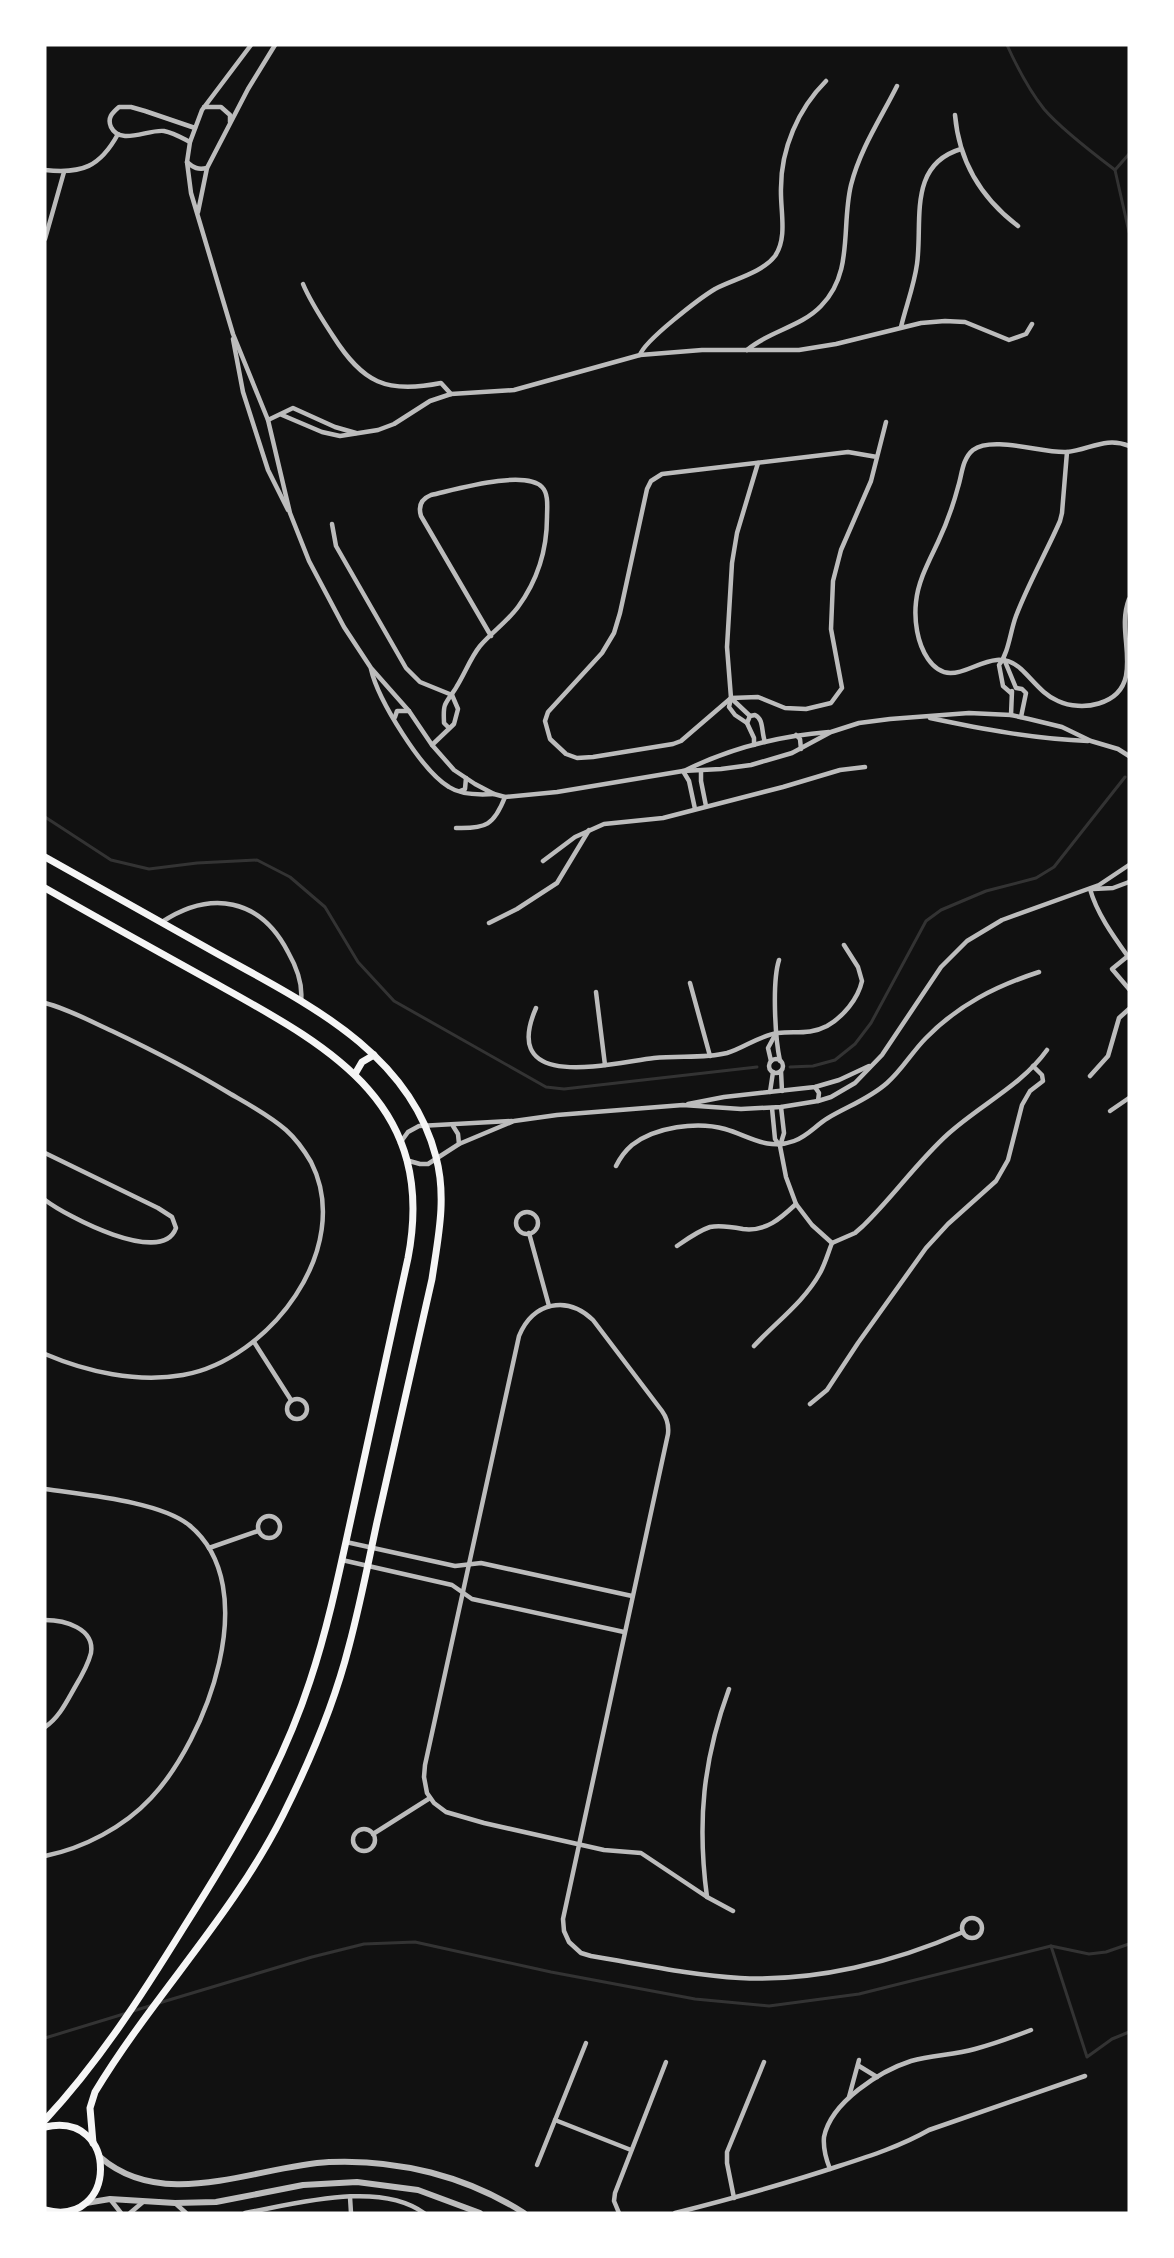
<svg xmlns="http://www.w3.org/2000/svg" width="1174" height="2258" font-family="Overpass,sans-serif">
<rect width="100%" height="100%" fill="#111"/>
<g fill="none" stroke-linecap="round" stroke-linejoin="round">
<g stroke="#333" stroke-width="3">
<path d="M1007 45C1017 67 1029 90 1044 109 1061 129 1094 154 1115 170"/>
<polyline points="1129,154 1115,170 1129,232"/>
<polyline points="45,817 111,860 149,869 197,863 257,860 290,877 325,907 358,962 394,1001 546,1087 564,1089 757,1067"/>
<polyline points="790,1067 813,1066 835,1060 855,1044 871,1023 926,921 941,910 986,891 1036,878 1054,867 1125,777"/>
<polyline points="1051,1946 1087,2057 1112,2039 1129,2032"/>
<polyline points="159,2003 312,1957 364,1944 415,1942 551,1972 695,1999 769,2006 859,1994 1051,1946 1089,1954 1106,1952 1129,1944"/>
<polyline points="133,2011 153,2005"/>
<polyline points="45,2038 127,2013"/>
</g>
<g stroke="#bcbcbc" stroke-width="4.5">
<polyline points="251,45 202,110 190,142 187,162 191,193 233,334 268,420 290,513 309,561 344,627 371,668 409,711 432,745 454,770 475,784 494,794 505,797 557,792 683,771 721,769 751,765 792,753 831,732 859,723 890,719 969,713 1011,715 1029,719 1062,727 1091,741 1118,749 1129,756"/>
<polyline points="204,107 221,107 230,115 230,122"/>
<path d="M955 115C959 161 981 198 1018 226"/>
<path d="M190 142C182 138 174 133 164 131 148 129 120 146 111 127 107 118 112 113 119 107H131L145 111 195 128"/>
<path d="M187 162C194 168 198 170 207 168"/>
<path d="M45 170C82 174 100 167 118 134"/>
<polyline points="198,212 207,168 248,89 275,45"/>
<polyline points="45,239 64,172"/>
<path d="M303 284C311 303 322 319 333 336 363 383 386 394 441 383L451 394"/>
<path d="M901 327C906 306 914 286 917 264 923 222 907 165 961 149"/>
<polyline points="233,339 243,392 268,470 288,510"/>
<path d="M747 350C769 331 801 327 821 306 854 273 841 226 851 185 860 149 881 118 897 86"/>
<path d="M640 355C644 341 700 298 715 289 734 279 762 273 775 256 788 237 780 210 781 188 781 149 798 109 826 81"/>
<polyline points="282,415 322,432 340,436 378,430 394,424 430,401 451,394 514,390 640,355 702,350 799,350 836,344 921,323 945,321 965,322 1009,340 1026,334 1032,324"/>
<polyline points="268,420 293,408 335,427 356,433"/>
<path d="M1129 446C1106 436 1089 450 1067 452 1044 454 993 435 973 450 962 459 962 475 958 487 953 506 946 525 938 542 929 561 918 581 916 602 914 620 917 643 928 659 956 699 987 638 1021 669 1033 680 1043 695 1058 701 1082 712 1120 705 1126 676 1131 650 1119 625 1129 599"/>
<polyline points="877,457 848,452 662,474 651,481 647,489 620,613 614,633 602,653 548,712 545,721 550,739 566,754 577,758 593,757 673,744 681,741 731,698 758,697 785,708 806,709 831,703 842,688 831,629 833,581 841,550 871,481 886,422"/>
<polyline points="332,524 336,546 406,668 420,682 452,695"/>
<polyline points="1004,659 1016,688 1022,689 1026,693 1021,717"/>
<path d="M371 669C378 700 422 771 449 787 461 795 480 795 494 794"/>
<path d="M1011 693 1003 686 999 665C1009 652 1010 632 1016 616 1028 584 1046 553 1060 521L1062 513 1067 452"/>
<polyline points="731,698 750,716"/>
<polyline points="1011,715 1012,691"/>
<polyline points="395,717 397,711 409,711"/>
<path d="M930 718C982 729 1035 739 1088 741"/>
<polyline points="747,723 735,715 729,707 731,698 727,647 732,563 737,533 758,463"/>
<path d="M449 728 444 723C444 718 443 710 445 705 448 698 454 692 457 686 465 673 471 657 480 646 492 632 507 622 518 607 537 581 547 549 547 517 547 508 549 494 542 487 524 469 454 490 431 495 421 499 418 506 421 516L491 636"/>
<polyline points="796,735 800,739 801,749"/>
<polyline points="432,745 454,724 458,709 452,695"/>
<path d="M754 745V738L747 723 750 716 755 715C764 719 761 731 765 742"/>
<polyline points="683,771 689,781 695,809"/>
<path d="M684 771C730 748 778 736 829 732"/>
<polyline points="701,771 701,781 706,806"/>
<polyline points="460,791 465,789 466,778"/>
<path d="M456 828C486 829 494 825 505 797"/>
<polyline points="543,861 575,837 604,824 663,818 783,787 840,770 865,767"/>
<path d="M1090 889C1097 914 1114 937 1129 958"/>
<polyline points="1093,889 1113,888 1129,882"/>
<path d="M162 922C211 890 260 898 288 952 296 966 303 984 301 1001"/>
<polyline points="489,923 517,909 557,883 589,830"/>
<polyline points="1128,956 1112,969 1129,989"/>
<path d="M779 960C772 982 775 1038 780 1061"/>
<polyline points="690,983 710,1056"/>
<polyline points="596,992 605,1065"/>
<path d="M45 1003C68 1009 90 1021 112 1031 152 1050 191 1070 229 1093 248 1104 269 1115 286 1130 296 1139 304 1150 311 1162 355 1248 269 1360 183 1375 137 1383 87 1372 45 1354"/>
<path d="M536 1008C499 1093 611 1063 654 1058 678 1055 703 1059 727 1053 744 1048 760 1035 778 1033 795 1031 810 1035 827 1026 843 1017 858 999 862 981L858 967 844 945"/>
<circle cx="776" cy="1066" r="7"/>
<polyline points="771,1061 768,1048 775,1035"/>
<polyline points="781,1071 782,1091"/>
<polyline points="1090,1076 1108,1056 1119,1018 1129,1009"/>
<polyline points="815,1087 819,1093 818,1101"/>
<polyline points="770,1092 773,1072"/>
<polyline points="688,1104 724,1097 815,1087 839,1080 869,1066"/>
<polyline points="772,1108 775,1139 780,1146 786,1177 796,1204 812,1225 832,1243"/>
<polyline points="1110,1111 1129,1098"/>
<polyline points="453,1126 458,1134 459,1144"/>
<polyline points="400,1143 408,1132 419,1126 512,1121"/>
<polyline points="780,1146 784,1133 781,1107"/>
<path d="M45 1153 158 1208 172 1217 176 1228C162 1267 66 1216 45 1200"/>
<polyline points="406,1160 420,1164 428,1164 459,1144 514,1121 557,1115 683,1105 741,1109 781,1107 818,1101 831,1097 855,1083 882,1055 941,967 967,941 1002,920 1099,885 1129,865"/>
<path d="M616 1166C620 1158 625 1151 632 1145 655 1127 697 1121 725 1129 749 1136 768 1151 794 1141 808 1136 816 1125 828 1118 848 1106 869 1099 887 1083 902 1070 912 1052 926 1038 958 1005 996 986 1039 972"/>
<circle cx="527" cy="1223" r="11"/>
<polyline points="529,1233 549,1306"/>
<path d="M677 1246C687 1239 698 1231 710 1227 721 1225 732 1227 743 1229 766 1232 781 1218 796 1204"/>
<polyline points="254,1342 291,1400"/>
<path d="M754 1346C776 1322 804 1302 820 1273 825 1264 828 1253 832 1243L855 1233 863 1226C893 1197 917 1162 948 1134 980 1105 1022 1085 1047 1050"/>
<circle cx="297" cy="1409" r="10"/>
<polyline points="810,1404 827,1390 858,1343 926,1248 948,1224 996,1181 1008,1160 1022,1105 1030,1091 1043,1081 1042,1075 1033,1066"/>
<path d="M45 1489C84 1495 159 1501 189 1525 265 1587 206 1740 151 1798 124 1827 84 1848 45 1856"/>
<circle cx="269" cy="1527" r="11"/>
<polyline points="346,1542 455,1566 481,1563 632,1596"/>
<polyline points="209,1548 258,1531"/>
<polyline points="342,1560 452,1585 472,1599 624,1632"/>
<path d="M45 1620C64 1620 95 1628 91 1653 88 1665 81 1677 75 1687 67 1701 59 1718 45 1727"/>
<circle cx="364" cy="1840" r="11"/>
<polyline points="373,1834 430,1798"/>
<path d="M707 1897C697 1822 703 1760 729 1689"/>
<path d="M733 1911 707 1897 641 1853 604 1850 484 1823 446 1812 434 1803 427 1793 424 1777 425 1765 519 1336C533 1302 567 1295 593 1320L662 1411C667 1418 669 1425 668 1434L563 1919 564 1931 569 1942 581 1953 591 1956C640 1964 690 1975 740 1978 815 1982 895 1962 963 1932"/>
<circle cx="972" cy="1928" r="10"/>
<polyline points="859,2066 877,2077"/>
<polyline points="849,2097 859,2060"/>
<polyline points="555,2120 631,2150"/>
<polyline points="537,2165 586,2043"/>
<path d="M830 2169C826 2159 823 2148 824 2137 831 2102 880 2071 911 2061 932 2055 954 2055 975 2049 994 2044 1013 2037 1031 2030"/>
<polyline points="350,2197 351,2213"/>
<polyline points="734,2198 727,2163 727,2152 764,2062"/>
<polyline points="110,2199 121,2213"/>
<polyline points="175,2203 186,2213"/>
<polyline points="130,2213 143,2202"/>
<path d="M245 2213C295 2204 379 2180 424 2213"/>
<polyline points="619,2213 614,2201 615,2193 666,2062"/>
<path d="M675 2213C730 2199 785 2184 839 2166 870 2156 901 2146 929 2130L1085 2076"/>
</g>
<g stroke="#bcbcbc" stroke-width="6">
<path d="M100 2157C164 2213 256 2166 329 2162 398 2159 466 2176 524 2213"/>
<polyline points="86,2203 110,2199 175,2203 216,2202 303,2185 357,2182 418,2190 480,2213"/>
</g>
<g stroke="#f5f5f5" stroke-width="7">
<path d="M45 857C102 889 159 921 216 953 304 1002 409 1051 436 1157 447 1198 438 1238 432 1279 413 1360 395 1441 377 1522 368 1564 360 1605 349 1646 334 1705 310 1761 283 1815 233 1915 153 1996 95 2092L90 2108 93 2143"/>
<path d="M45 888C101 920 157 951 213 982 328 1046 438 1102 408 1258 390 1340 372 1423 354 1505 341 1564 329 1624 310 1681 281 1770 234 1848 184 1927 142 1995 99 2062 45 2120"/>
<polyline points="355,1074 362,1062 374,1055"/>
<path d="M45 2127C120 2110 118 2229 45 2210"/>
</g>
</g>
<rect width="1174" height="2258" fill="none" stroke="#ffffff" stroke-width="93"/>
</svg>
